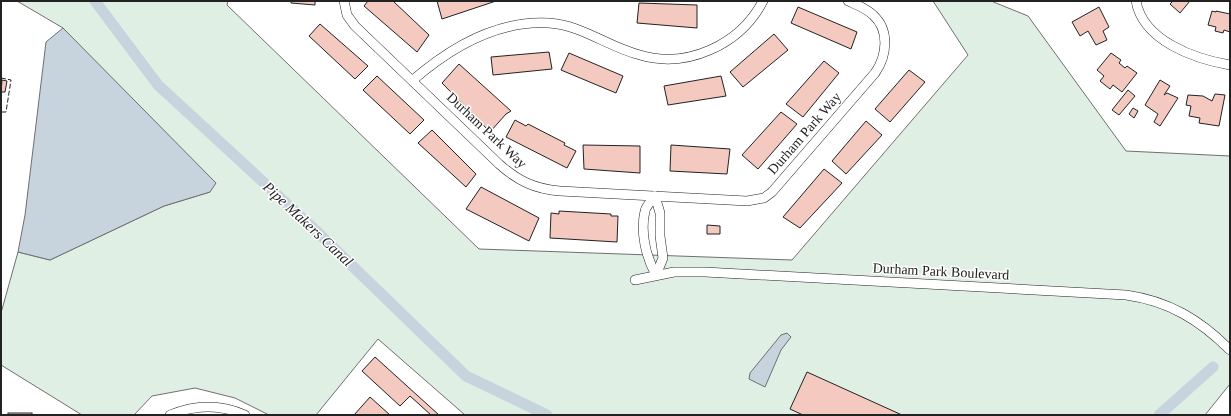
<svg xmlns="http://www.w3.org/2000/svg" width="1231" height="416" font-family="Georgia,serif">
<rect width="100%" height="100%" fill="#fff"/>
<polygon fill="#e0efe3" stroke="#6f6f6f" points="17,1 228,1 227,5 479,249 792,260 968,55 933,1 991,1 1028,16 1126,151 1230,156 1230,384 1205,415 465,415 378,339 316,415 269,415 235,398 195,388 152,396 134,415 82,415 1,365 1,313 18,252 50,260 164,206 210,192 63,28"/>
<g fill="#c7d3dd" stroke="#6f6f6f">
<polygon points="63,28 216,183 210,192 164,206 50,260 18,252 25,215 46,42"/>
<polygon points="787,333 791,337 781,350 765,387 749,379 750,373 781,335"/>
</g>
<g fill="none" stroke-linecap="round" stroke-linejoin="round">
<g stroke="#c7d3dd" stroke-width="11">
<polyline points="95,1 158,85 310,225 466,376 547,415"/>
<polyline points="1159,415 1213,367"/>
</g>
</g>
<g fill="#f3c9c0" stroke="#222">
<polygon points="291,1 315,1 315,5 291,3"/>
<polygon points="368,1 393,1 429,35 417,52 364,6"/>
<polygon points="437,1 496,1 442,19"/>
<polygon points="1173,1 1190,1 1180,13 1170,4"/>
<polygon points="639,3 697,5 697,28 637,23"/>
<polygon points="798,7 857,32 851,49 791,23"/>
<polygon points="1099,7 1109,27 1103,31 1107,40 1096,45 1088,31 1080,36 1072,22"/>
<polygon points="1212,11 1216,12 1216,11 1230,14 1230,32 1224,30 1223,33 1215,31 1216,27 1208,25"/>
<polygon points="320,24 368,66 355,79 309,36"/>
<polygon points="774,34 788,50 743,87 730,72"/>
<polygon points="549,52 552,69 493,75 491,57"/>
<polygon points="569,53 623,76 616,93 561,70"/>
<polygon points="1111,53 1121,60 1119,63 1125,68 1127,66 1137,73 1122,92 1113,85 1110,89 1100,81 1104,76 1097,70"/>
<polygon points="824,61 839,73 803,117 786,104"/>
<polygon points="459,64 511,111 506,114 490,132 442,83"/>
<polygon points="909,70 925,82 890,122 875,109"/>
<polygon points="377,76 424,120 410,134 363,90"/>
<polygon points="721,76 726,96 668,105 664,86"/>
<polygon points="2,80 7,81 5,92 1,92"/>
<polygon points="1160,80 1170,86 1164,95 1167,93 1178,98 1160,126 1154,122 1158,114 1145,105"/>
<polygon points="1128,90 1135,96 1119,115 1112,110"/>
<polygon points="1215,94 1225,95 1219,126 1199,123 1200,118 1189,116 1191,106 1186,105 1188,95 1203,96 1212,101"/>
<polygon points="1133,108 1138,111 1134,118 1129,114"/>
<polygon points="781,112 797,124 758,169 742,155"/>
<polygon points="515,120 526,126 528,124 565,143 564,145 576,151 567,168 506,137"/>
<polygon points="866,121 882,135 846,174 832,161"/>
<polygon points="432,130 476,174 466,187 418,143"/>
<polygon points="583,145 640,146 640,173 584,169"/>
<polygon points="671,145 730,149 727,174 670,171"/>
<polygon points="824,169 842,183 800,228 783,217"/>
<polygon points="481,187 539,218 529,241 466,209"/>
<polygon points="559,211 611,214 611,216 618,216 617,242 550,238 551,213 559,214"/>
<polygon points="707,225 720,226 720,234 707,234"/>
<polygon points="375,357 439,415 431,415 410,396 400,406 362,371"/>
<polygon points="807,372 902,415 803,415 790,409"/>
<polygon points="370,397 390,415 354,415"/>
<rect x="8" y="413" width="24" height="2"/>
</g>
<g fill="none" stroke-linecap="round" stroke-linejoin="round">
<g stroke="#222" stroke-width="10">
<g id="minor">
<path d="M344 1 347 15 355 26 499 164C518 181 535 189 560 191L747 201 764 198 772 192 875 73C887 56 890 30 873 15 866 8 857 5 848 1"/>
<path d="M1136 1C1143 41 1195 59 1230 65"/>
<path d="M413 80C451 47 497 20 549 23 582 25 608 47 640 55 687 69 740 45 763 1"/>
<path d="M655 196C652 200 646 206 645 211 640 232 646 257 656 275"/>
<polyline points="655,196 660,213 660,236 663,258 656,275"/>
<path d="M635 280 674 272H705L1126 295C1169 301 1200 320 1230 350"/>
<path d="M170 415C194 405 220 404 245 415"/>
</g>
</g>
<use href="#minor" stroke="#fff" stroke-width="9"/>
<polyline stroke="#222" stroke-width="1" stroke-dasharray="5 2" stroke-linecap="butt" points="1,78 11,80 6,112 1,112"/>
</g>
<g text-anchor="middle" stroke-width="3" stroke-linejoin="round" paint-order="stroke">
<g font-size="14" fill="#222" stroke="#fff">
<text transform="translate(487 130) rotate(43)" y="5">Durham Park Way</text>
<text transform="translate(804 133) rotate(-49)" y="5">Durham Park Way</text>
<text transform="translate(941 271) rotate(3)" y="5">Durham Park Boulevard</text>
</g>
<g font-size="15" font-style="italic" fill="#222" stroke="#fff">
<text transform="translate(308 224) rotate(43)" y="5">Pipe Makers Canal</text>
</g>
</g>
<rect width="1231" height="416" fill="none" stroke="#222222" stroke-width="4"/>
</svg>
